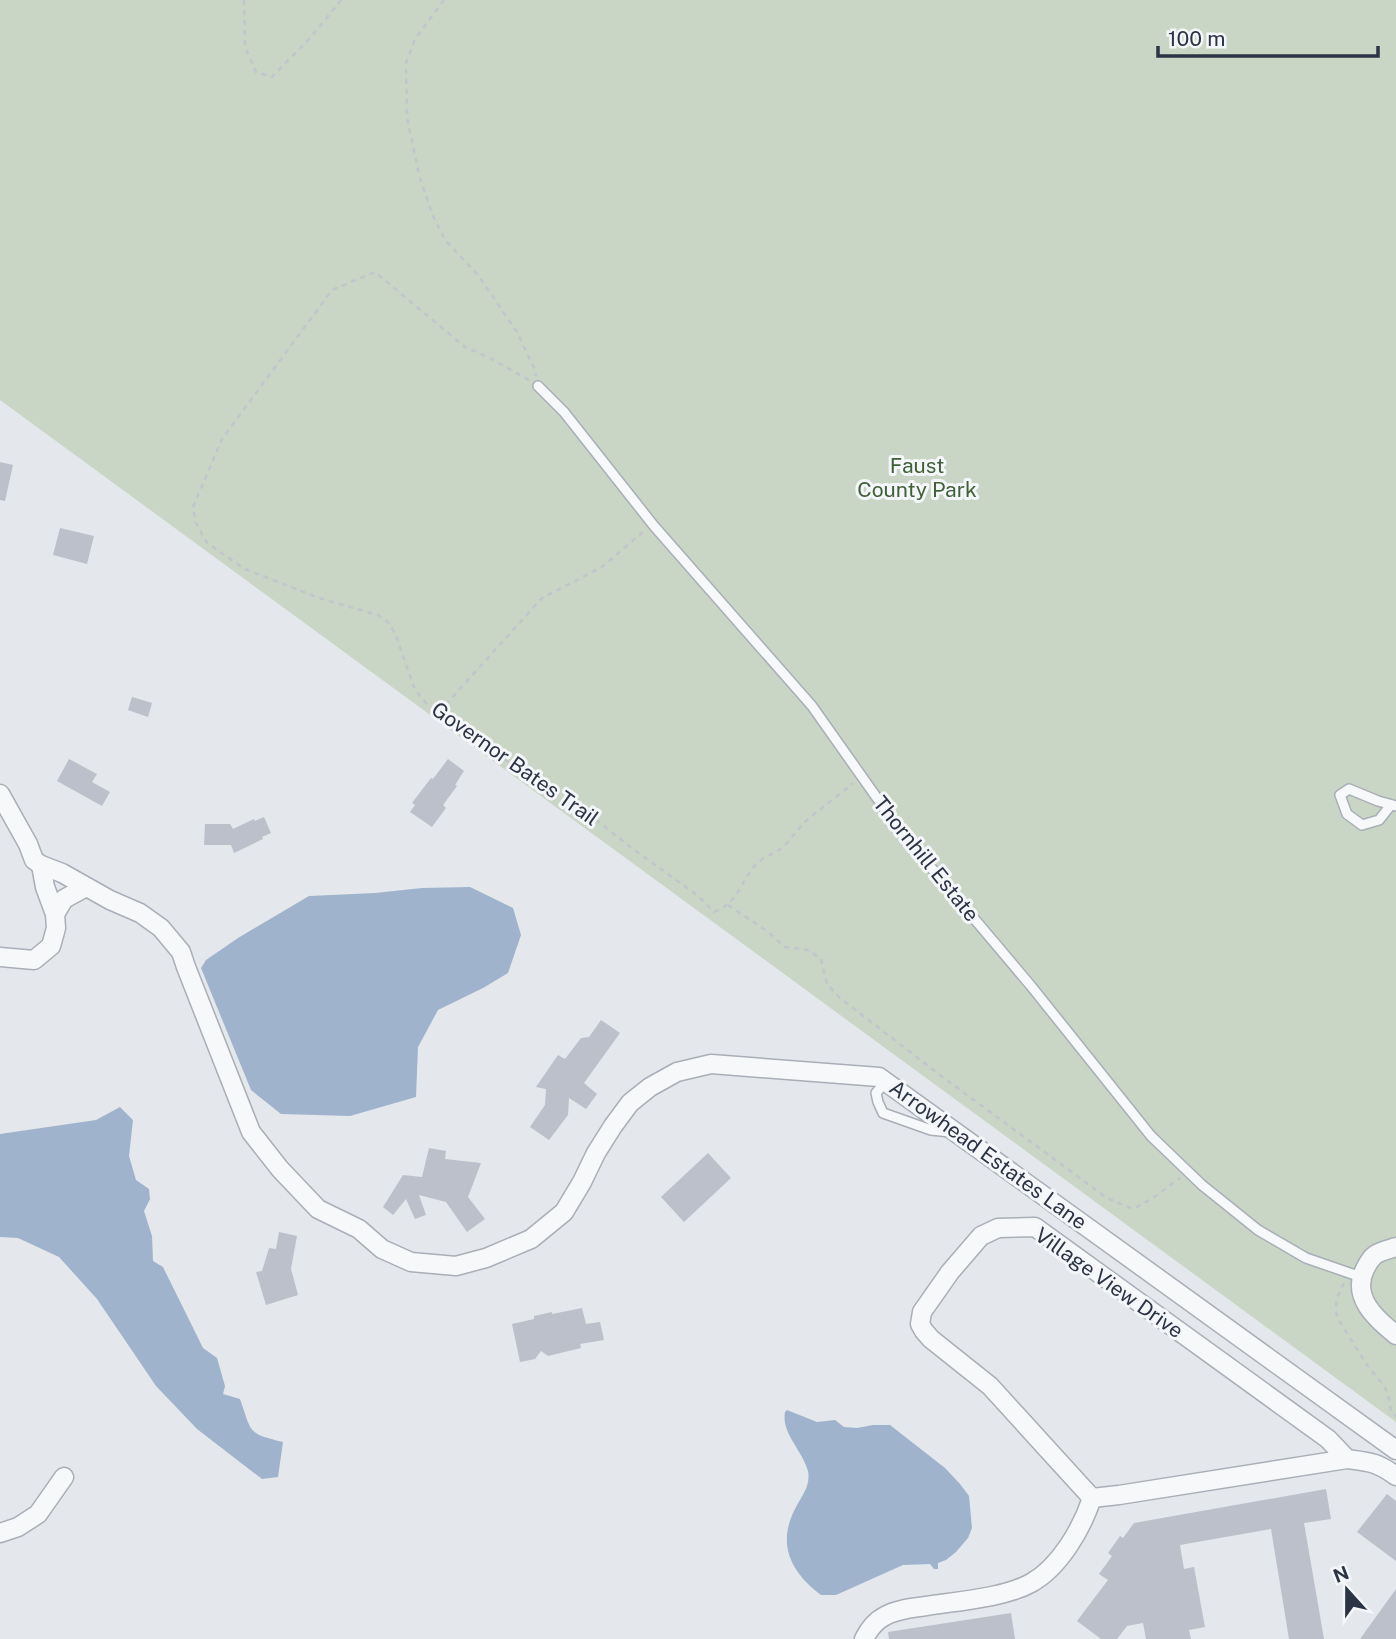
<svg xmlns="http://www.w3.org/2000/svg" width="1396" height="1639" font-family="'Public Sans',sans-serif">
<rect width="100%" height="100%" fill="#e4e7ec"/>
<polygon fill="#c9d6c5" points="0,0 1396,0 1396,1422 0,400"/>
<g fill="#9fb4cc">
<polygon points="470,887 513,908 521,935 508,973 483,988 438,1010 418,1047 416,1097 350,1116 281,1114 251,1090 201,968 206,960 238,938 309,896 375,893 422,888"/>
<path d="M120 1107 133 1120 129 1156 136 1180 149 1189 150 1199 144 1211 152 1236 153 1261 163 1267 203 1348 217 1358 225 1386 223 1394 240 1399C252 1433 247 1433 283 1442L278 1477 262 1479 197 1429 156 1386 97 1299 59 1257 18 1238 0 1237V1134L96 1120Z"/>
<path d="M787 1410 817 1422 835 1420 844 1427 857 1428 873 1425H890L945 1468 960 1484 969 1496 972 1528 968 1538 956 1552 946 1560 938 1563V1569H934L930 1564 903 1565 836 1595H821C792 1573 777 1546 794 1511 800 1497 811 1488 808 1471 803 1451 781 1433 785 1412Z"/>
</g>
<g fill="#bbc0ca">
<polygon points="0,462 13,465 5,501 0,500"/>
<polygon points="60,528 94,536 87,564 53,555"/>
<polygon points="132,697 152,703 148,717 128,710"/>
<polygon points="69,759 97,774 92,782 110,792 102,806 57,781"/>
<polygon points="448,759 464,771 455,785 457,786 443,805 446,808 432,827 410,812 415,805 412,803 431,778 433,779"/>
<polygon points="264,817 271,833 262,837 263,839 234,853 231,845 204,845 205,824 230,824 233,829 254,819 255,821"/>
<polygon points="601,1020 620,1033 584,1083 597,1094 586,1109 569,1098 568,1115 549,1140 530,1127 545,1105 546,1089 536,1087 558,1055 565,1059 581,1038 589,1037"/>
<polygon points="429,1148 446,1151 445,1159 481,1163 468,1197 485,1219 467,1232 446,1202 419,1195 426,1215 415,1219 406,1199 393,1215 383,1207 403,1175 422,1177"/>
<polygon points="708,1153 731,1178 684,1222 661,1197"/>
<polygon points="279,1232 297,1236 291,1269 298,1295 266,1305 256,1272 262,1271 269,1248 276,1249"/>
<polygon points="582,1308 586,1324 600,1322 604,1340 580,1344 581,1348 548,1356 541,1351 535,1359 520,1362 512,1324 534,1319 534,1316 552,1312 552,1314"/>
<polygon points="1326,1489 1331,1519 1304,1523 1324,1639 1289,1639 1271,1529 1180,1545 1184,1569 1194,1567 1205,1627 1189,1630 1191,1639 1146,1639 1143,1623 1127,1626 1117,1639 1101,1639 1077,1621 1108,1580 1099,1574 1112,1556 1108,1553 1120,1536 1123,1538 1134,1523"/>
<polygon points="1387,1494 1396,1501 1396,1561 1357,1532"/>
<polygon points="1396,1589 1396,1639 1360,1639"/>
<polygon points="1011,1613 1015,1639 889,1639 888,1632"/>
</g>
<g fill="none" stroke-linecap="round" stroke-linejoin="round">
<g stroke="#a9aeb7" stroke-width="12">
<g id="service">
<polyline points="538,386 564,412 654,526 812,706 901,832 1031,986 1151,1136 1202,1185 1258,1230 1306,1258 1361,1277"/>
<polyline points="1391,805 1379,820 1362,825 1347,814 1340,795 1349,789 1378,801 1396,806"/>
<polyline points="890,1084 882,1086 876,1093 878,1102 883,1113 931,1130 950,1132"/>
</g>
</g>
<g stroke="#a9aeb7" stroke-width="21">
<g id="minor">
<polyline points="0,794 28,844 34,860 41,865 62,873 110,900 140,913 161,928 181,952 186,967 251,1132 280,1169 318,1209 359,1229 382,1249 411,1262 456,1266 486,1258 531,1239 564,1212 582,1182 596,1153 613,1126 630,1103 650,1087 677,1072 711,1064 879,1077 1396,1450"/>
<polyline points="55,914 64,899 86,887"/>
<polyline points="0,957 34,960 51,946 56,928 55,914 45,887 41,865"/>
<path d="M1396 1247C1390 1249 1380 1251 1375 1255 1371 1258 1367 1265 1365 1269 1351 1297 1376 1319 1396 1335"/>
<path d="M1347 1459 1328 1439 1035 1227 998 1228 981 1236 950 1272 922 1312 920 1324 924 1331 931 1339 990 1386 1092 1498 1119 1495 1347 1459C1370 1462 1377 1462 1396 1476"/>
<polyline points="0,1533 18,1527 38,1514 64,1477"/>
<path d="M864 1639C869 1629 875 1621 885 1616 897 1609 913 1608 926 1606 957 1601 1004 1598 1031 1583 1060 1567 1082 1528 1092 1498"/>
</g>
</g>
<g stroke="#c2c5cb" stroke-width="2.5" stroke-dasharray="5 5" stroke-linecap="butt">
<polyline points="244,0 245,47 256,72 272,77 311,37 341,0"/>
<polyline points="444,0 415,39 406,63 407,117 419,175 432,214 445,240 478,275 517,332 534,368 536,376"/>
<path d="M529 380 490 358 465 347 375 272 332 290 222 439 193 507 196 523 207 543 245 569 319 598 378 615 387 621 395 633 415 690 426 703 487 748 584 810 629 846 697 895 714 912C742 901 740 877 761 860 768 855 778 852 784 846 792 838 798 829 806 821 821 808 838 796 853 783"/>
<polyline points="439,712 542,598 602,567 644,531"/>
<polyline points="728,905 767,931 785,947 808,950 821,959 827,984 840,998 940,1075 1107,1198 1133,1209 1153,1198 1180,1178"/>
<path d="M1344 1283C1338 1294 1333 1307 1338 1319L1367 1365 1384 1386 1388 1394 1391 1411 1396 1416"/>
</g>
<use href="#service" stroke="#f7f8fa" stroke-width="9"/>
<use href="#minor" stroke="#f7f8fa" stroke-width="18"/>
</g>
<g text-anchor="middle" stroke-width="6" stroke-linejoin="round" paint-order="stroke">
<g font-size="21" fill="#3f6138" stroke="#f4f6f9">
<text x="917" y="473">Faust<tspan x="917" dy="24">County Park</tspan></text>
</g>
<g font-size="21" fill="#2b3445" stroke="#f4f6f9">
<text transform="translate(515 764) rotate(35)" y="7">Governor Bates Trail</text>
<text transform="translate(926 859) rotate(51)" y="7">Thornhill Estate</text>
<text transform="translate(988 1155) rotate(36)" y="7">Arrowhead Estates Lane</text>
<text transform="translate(1109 1283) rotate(35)" y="7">Village View Drive</text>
</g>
</g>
<g transform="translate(1347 1590) rotate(339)" stroke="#f4f6f9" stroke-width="5" paint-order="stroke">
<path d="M0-5L12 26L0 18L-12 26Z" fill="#2b3445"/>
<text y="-10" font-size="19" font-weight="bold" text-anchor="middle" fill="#2b3445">N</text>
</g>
<path d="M1158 46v10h220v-10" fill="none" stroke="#2b3445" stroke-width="3.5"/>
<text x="1168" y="46" font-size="21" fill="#2b3445" stroke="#f4f6f9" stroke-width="5" paint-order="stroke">100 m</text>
</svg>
